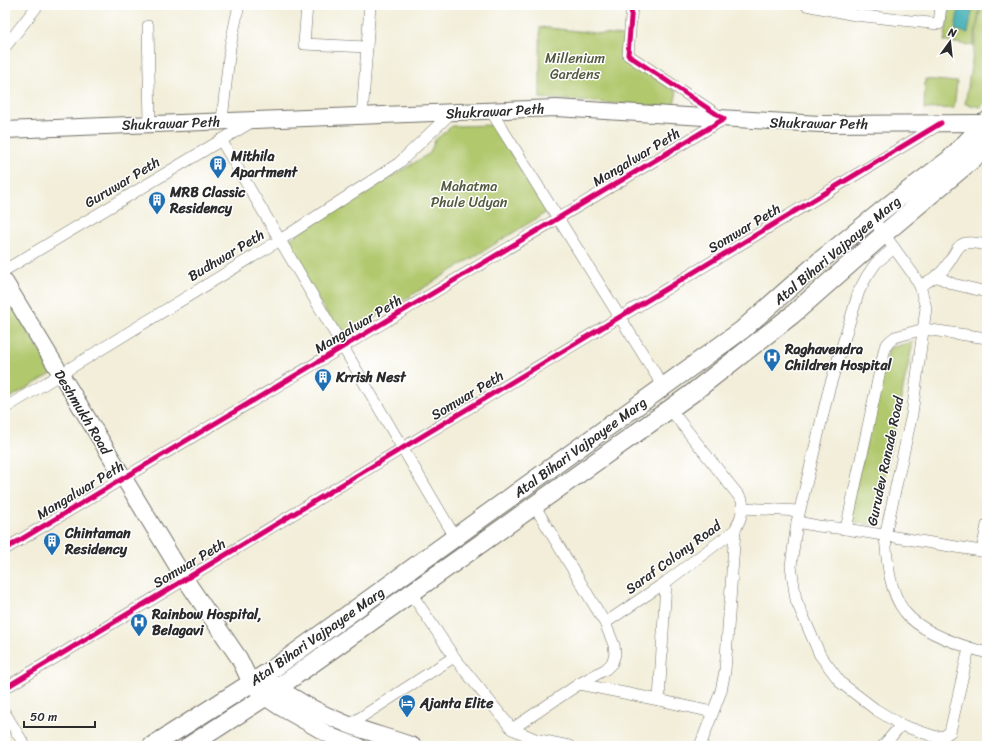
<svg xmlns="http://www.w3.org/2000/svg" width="992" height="751" font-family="Sriracha,sans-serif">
<rect width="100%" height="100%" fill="#fff"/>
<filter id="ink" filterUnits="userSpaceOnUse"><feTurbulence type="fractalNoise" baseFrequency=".025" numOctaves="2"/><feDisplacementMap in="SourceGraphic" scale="8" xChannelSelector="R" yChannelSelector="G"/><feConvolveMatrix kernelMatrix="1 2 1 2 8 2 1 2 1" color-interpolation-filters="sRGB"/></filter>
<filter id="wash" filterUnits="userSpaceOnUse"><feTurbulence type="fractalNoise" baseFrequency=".012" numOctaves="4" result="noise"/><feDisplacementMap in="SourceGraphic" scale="16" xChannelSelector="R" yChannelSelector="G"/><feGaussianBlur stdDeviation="0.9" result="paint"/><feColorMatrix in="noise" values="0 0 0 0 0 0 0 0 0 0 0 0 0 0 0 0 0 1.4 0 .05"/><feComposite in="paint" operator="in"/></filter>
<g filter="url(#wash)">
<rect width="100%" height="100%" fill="#f2eed9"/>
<g fill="#b1c86d" stroke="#6e7a4c">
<polygon points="950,5 980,5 973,46 944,41"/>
<polygon points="981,5 987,5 987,98 981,107 965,104"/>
<polygon points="540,27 624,36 623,57 677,92 673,108 540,98"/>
<polygon points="925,79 957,82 954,108 924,109"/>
<polygon points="493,125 547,212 342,338 283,243 430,153 435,140 452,126"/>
<polygon points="5,293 53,373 5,401"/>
<polygon points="913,342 874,525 847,522 889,348"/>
</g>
<polygon fill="#3aacb2" stroke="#326c6e" points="959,5 973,5 968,33 955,30"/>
</g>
<g filter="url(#ink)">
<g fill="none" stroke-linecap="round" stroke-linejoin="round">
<g stroke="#716f68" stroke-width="12">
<g id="street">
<polyline points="307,5 304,44 367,47"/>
<polyline points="806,5 855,15 939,24 941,5"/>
<polyline points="148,26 150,124"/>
<polyline points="5,47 38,5"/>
<polyline points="491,111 663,386"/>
<polyline points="362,116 370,5"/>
<polyline points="222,120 230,47 239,5"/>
<polyline points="221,140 455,537"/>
<path d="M873 219 913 274 920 286 926 308 912 414 885 536C887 560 889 592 905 612 921 633 962 646 987 653"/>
<polyline points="894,248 876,263 867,276 859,291 829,389 797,522 791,566 796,600 820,655 841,683 875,709 901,725 936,737 944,736 950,732 969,648"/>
<polyline points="5,270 253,121"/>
<polyline points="936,276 953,284 987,292"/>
<path d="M920 286C928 281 938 277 944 269 962 247 953 238 987 245"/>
<polyline points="5,408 280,240 399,163 451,113"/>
<polyline points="743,508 799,511"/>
<polyline points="797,522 818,526 846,529 987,552"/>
<polyline points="846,529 885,347 889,342 895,337 924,329 987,338"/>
<polyline points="5,549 724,119 628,55 632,5"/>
<polyline points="982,551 987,525"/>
<polyline points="411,593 454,657 512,729 535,739 569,746"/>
<path d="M605 623 666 582 735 530C740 520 744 511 742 500L670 409"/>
<polyline points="579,684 659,700 712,712"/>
<polyline points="5,688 940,124"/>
<polyline points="659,700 666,582"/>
<polyline points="5,713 25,746"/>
<polyline points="349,725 454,657"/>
<polyline points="512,729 579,684 606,669 612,663 615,654 614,645 605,623 534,505"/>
<polyline points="700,746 721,691 725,671 735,530"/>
<polyline points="883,746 901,725"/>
</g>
</g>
<g stroke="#716f68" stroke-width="18">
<g id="secondary">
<polyline points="5,130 556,108 820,124 985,123"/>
<polyline points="5,282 185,579 239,658 251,683 265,697 280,707 333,737 358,746"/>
<path d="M269 681C293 699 321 714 349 725 370 733 392 738 413 746"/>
</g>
</g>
<g stroke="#716f68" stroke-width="20">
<g id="primary">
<polyline points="152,746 270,671 742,330 821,260 893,202 949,160 987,121"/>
<polyline points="189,746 265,697 691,394 792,315 885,233 974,158 987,144"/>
</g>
</g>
<use href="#street" stroke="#fff" stroke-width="11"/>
<use href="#secondary" stroke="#fff" stroke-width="16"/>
<use href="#primary" stroke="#fff" stroke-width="18"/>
<g stroke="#fff" stroke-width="8">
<g id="cycleway">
<polyline points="5,549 724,119 628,55 632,5"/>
<polyline points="5,688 941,123"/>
</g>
</g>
<use href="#cycleway" stroke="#d6006c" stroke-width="5"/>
</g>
</g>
<defs>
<g id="building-pin" transform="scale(0.9)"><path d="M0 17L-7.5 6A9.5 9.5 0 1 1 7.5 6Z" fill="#1f6fb2" stroke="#fff"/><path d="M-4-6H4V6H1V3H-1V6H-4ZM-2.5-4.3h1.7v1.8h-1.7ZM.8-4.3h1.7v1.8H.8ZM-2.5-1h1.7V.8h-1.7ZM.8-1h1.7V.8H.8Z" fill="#fff"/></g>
<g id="hospital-pin" transform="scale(0.9)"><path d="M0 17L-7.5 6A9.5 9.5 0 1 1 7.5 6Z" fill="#1f6fb2" stroke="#fff"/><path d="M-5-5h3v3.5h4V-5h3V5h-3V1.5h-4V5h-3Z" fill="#fff"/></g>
<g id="hotel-pin" transform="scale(0.9)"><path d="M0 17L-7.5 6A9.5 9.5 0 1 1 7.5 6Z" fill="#1f6fb2" stroke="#fff"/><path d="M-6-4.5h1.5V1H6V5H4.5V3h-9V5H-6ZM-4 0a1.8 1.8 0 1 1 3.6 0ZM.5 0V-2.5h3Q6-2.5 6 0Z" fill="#fff"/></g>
</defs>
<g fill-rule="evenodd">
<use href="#building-pin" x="218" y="164"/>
<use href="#building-pin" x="157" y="200"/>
<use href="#hospital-pin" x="772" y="357"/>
<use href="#building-pin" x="323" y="377"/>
<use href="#building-pin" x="52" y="541"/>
<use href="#hospital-pin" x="139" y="622"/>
<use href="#hotel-pin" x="407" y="703"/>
</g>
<g text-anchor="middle" stroke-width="3" stroke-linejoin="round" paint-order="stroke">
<g font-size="14" fill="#535a3f" stroke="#fff">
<text x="575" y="63">Millenium<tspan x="575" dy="16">Gardens</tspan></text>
<text x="469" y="191">Mahatma<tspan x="469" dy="16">Phule Udyan</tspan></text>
</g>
<g font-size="14" fill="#2b2b2b" stroke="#fff">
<text transform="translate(495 111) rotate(-3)" y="5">Shukrawar Peth</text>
<text transform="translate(171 123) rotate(-2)" y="5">Shukrawar Peth</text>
<text transform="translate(819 123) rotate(1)" y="5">Shukrawar Peth</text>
<text transform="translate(636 157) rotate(-31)" y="5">Mangalwar Peth</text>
<text transform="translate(122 182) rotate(-31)" y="5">Guruwar Peth</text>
<text transform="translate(744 228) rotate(-31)" y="5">Somwar Peth</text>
<text transform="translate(837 250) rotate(-40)" y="5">Atal Bihari Vajpayee Marg</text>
<text transform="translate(226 255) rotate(-31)" y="5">Budhwar Peth</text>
<text transform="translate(358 324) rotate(-31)" y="5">Mangalwar Peth</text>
<text transform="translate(467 395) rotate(-31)" y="5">Somwar Peth</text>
<text transform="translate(83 412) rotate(59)" y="5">Deshmukh Road</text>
<text transform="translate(580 447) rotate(-36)" y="5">Atal Bihari Vajpayee Marg</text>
<text transform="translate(885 461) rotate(-78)" y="5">Gurudev Ranade Road</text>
<text transform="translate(80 490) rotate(-31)" y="5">Mangalwar Peth</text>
<text transform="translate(673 557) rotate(-36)" y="5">Saraf Colony Road</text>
<text transform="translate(189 563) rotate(-31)" y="5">Somwar Peth</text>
<text transform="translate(317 636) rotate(-35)" y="5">Atal Bihari Vajpayee Marg</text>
</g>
<g font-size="14" font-weight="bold" fill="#2b2b2b" stroke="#fff" text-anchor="start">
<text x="231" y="161">Mithila<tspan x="231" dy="16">Apartment</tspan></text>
<text x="170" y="197">MRB Classic<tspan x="170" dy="16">Residency</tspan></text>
<text x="785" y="354">Raghavendra<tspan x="785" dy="16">Children Hospital</tspan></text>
<text x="336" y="382">Krrish Nest</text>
<text x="65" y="538">Chintaman<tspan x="65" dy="16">Residency</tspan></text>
<text x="152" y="619">Rainbow Hospital,<tspan x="152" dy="16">Belagavi</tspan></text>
<text x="420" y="708">Ajanta Elite</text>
</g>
</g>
<rect width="992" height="751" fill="none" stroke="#fff" stroke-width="20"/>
<g transform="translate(950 42) rotate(15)" stroke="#ffffff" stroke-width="3" paint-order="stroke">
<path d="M0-3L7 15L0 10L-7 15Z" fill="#2b2b2b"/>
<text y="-6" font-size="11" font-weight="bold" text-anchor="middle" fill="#2b2b2b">N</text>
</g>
<path d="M24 721v6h71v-6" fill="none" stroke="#2b2b2b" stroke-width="2"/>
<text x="30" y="721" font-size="12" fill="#2b2b2b" stroke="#ffffff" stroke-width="3" paint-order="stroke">50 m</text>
</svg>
